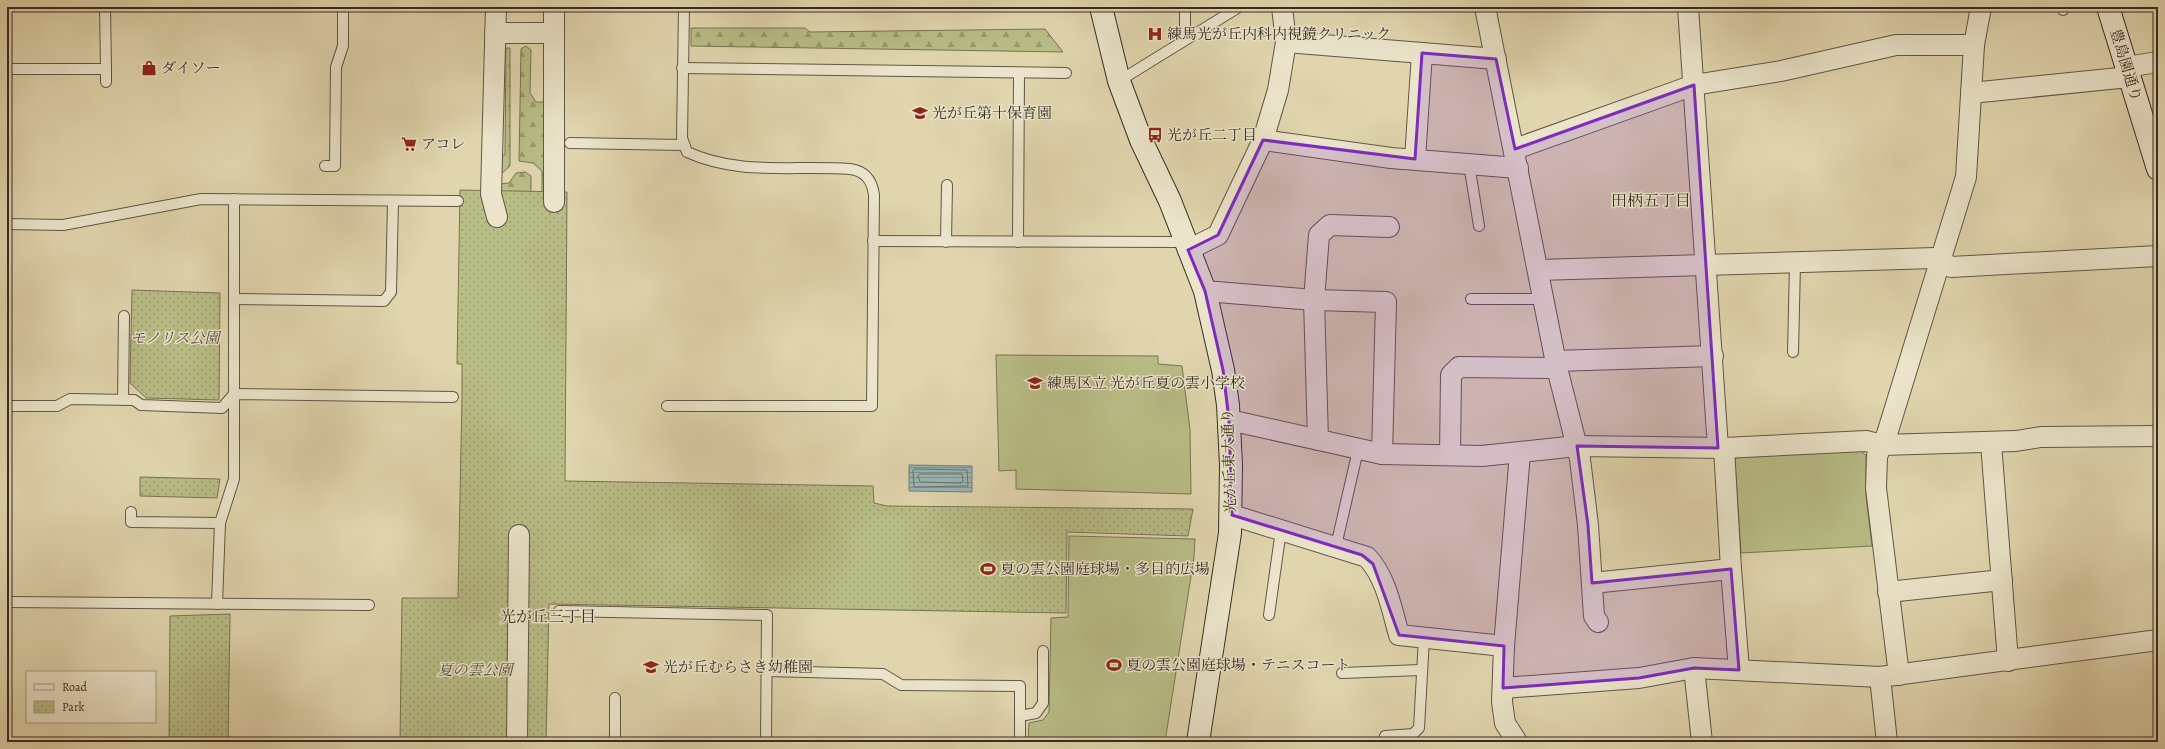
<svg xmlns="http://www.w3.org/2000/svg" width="2165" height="749" font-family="Alegreya,'Noto Serif JP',serif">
<defs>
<pattern id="forest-firs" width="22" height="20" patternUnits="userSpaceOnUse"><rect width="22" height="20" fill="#b8bc85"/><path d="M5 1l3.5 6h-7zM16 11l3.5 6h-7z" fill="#96996c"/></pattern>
<pattern id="park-dots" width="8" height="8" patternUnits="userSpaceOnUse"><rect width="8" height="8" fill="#b8bc85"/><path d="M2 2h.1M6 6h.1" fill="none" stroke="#96996c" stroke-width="1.8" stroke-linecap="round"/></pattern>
<pattern id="water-rules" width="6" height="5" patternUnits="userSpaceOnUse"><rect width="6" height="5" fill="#99b6b5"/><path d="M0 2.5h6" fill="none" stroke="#7e9493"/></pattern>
</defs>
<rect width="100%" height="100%" fill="#e0d5ad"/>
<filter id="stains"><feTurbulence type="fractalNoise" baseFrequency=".005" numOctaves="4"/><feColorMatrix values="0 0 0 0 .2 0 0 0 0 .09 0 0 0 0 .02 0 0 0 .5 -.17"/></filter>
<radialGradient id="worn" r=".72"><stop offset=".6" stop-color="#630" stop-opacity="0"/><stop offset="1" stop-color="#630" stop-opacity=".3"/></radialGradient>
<g fill="#b8bc85" stroke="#787454">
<polygon points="996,355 1158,356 1158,364 1182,366 1190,430 1191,494 1016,489 1016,470 999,471"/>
<polygon points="1861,450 1866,456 1866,496 1872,546 1741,553 1735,460 1739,455"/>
<polygon points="1069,536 1195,539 1194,557 1165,742 1028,742 1029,723 1043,720 1049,712 1051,618 1068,617"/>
</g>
<g fill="url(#forest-firs)" stroke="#787454">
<polygon points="691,28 805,28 810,32 1045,29 1063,52 691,46"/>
<polygon points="526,46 531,50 530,93 536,102 543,102 547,108 549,197 542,199 542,171 533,163 519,161 521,49"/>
<polygon points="506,48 510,48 510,166 502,173 498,172 498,155 505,155"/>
<polygon points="525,172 531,176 531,205 499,206 500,184 509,183 516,173"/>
</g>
<g fill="url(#park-dots)" stroke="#787454">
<polygon points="460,190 567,192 565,481 873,486 874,503 887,506 1193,509 1188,536 1067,532 1066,613 549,604 546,742 400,742 402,598 458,598 462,397 462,364 457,364"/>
<polygon points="132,290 220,293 219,400 146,398 130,383"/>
<polygon points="140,477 220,479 217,498 140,496"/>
<polygon points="230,614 228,742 169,742 170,616"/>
</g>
<polygon fill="url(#water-rules)" stroke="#727e7b" points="909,465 972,466 972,492 909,491"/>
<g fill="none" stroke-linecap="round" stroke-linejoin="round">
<g stroke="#68706c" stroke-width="1">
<polygon points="915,469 967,470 968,486 914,487 913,471"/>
<polygon points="920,474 962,474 963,481 961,483 920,482 918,476"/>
</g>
<g stroke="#615646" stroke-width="12">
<g id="lane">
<polyline points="1185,7 1185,39"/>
<polyline points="2063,7 2063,10"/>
<polyline points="682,68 1066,73"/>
<polyline points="7,69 106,69 105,7"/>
<polyline points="106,69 106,82"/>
<polyline points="1119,81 1239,7"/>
<polyline points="570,143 683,145"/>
<polyline points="1469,164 1479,226"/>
<polyline points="325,166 335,166 336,67 343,46 343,7"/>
<polyline points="7,224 63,225 201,199 458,201"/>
<polyline points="873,241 1185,242"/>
<polyline points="946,242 947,185"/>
<polyline points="1018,242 1019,73"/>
<polyline points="234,299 384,301 391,292 393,201"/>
<polyline points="1471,299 1544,299"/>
<polyline points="1793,352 1795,263"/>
<polyline points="123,400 124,316"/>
<polyline points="7,406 57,406 70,399 134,400 141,405 222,408 234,394 453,397"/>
<path d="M667 406H872L874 195C872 180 865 171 850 169 793 165 740 176 687 152L682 138 684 7"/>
<polyline points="131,512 131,522 220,523"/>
<polyline points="1336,546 1358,450"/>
<polyline points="7,602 369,605"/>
<polyline points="217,604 220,523 234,479 234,199"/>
<polyline points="559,611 767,615 766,742"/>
<polyline points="1269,615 1281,530"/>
<polyline points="767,671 883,674 901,685 1020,686 1020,742"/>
<polyline points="1342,673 1421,670"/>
<polyline points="1020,716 1036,713 1043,703 1043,651"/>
<polyline points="1385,736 1413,734 1419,728 1424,638"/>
<polyline points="615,742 615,698"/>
</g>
</g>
<g stroke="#615646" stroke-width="22">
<g id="street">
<polyline points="496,7 491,194 497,217"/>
<polyline points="554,7 554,202"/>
<polyline points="1485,7 1557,368 1580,459 1588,525 1594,616 1598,622"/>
<polyline points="1688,7 1718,448"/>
<polyline points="495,33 554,33"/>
<polyline points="1286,42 1496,59"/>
<polyline points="2126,67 2158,62"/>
<polyline points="1971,93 2129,77"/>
<polyline points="1263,140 1391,158 1518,168"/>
<polyline points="1515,149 1694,85 1781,71 1896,45 1974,45"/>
<polyline points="1415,159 1422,53"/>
<polyline points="1188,250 1218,235 1263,140 1278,90 1286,42 1282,7"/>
<polyline points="1538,270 1935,258 1951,267 2158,256"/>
<polyline points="1205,291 1314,300 1386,302 1382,454"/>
<polyline points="1556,361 1713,356"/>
<polyline points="1229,420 1382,454 1482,456 1577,446 1724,448 1866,441 1882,445 2016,441 2041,437 2158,436"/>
<polyline points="1318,440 1314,300 1319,235 1330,225 1389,227"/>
<polyline points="1991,443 2008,661"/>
<polyline points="1724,448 1731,569 1739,670"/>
<polyline points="1450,455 1451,375 1459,367 1557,368"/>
<path d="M1232 515 1367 557C1386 577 1392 610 1399 635L1504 646"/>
<polyline points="1592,583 1731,569"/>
<polyline points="1888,592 2002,580"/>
<polyline points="1694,668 1702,742"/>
<polyline points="1899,675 1876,488 1877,456 1887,434 1966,177 1974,45 1981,7"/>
<polyline points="1880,677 1887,742"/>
<polyline points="1503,688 1639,678 1694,668 1880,677 2158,640"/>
<polyline points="517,742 519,535"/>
<polyline points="1517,742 1505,723 1502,702 1504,646 1520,453"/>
</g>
</g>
<g stroke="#372b23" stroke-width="24">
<g id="secondary">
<polyline points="1101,7 1119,81 1141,140 1170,201 1205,291 1223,370 1228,405 1231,465 1230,533 1198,742"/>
<polyline points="2108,7 2158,169"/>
</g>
</g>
<use href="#lane" stroke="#ebe4ca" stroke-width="10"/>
<use href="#street" stroke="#ebe4ca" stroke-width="20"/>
<use href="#secondary" stroke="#ebe4ca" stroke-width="22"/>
</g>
<path fill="#7b2cbf" fill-opacity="0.2" stroke="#7b2cbf" stroke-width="3" stroke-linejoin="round" d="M1422 53 1496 59 1515 149 1694 85 1718 448 1577 446 1588 525 1592 583 1731 569 1739 670 1694 668 1639 678 1503 688 1504 646 1399 635 1373 564 1362 555 1232 515 1229 420 1223 370 1205 291 1188 250 1218 235 1263 140 1415 159Z"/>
<defs>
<g id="hospital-bare" transform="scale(1.2)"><path d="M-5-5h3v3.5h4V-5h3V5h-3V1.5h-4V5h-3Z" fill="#8f2418" stroke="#ebe4ca" stroke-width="2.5" paint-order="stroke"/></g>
<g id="shop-bare" transform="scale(1.2)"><path d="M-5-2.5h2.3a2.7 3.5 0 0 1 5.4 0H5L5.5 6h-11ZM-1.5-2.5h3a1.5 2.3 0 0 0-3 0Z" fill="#8f2418" stroke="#ebe4ca" stroke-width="2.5" paint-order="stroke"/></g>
<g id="school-bare" transform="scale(1.2)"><path d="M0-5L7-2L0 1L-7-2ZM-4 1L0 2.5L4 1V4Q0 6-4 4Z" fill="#8f2418" stroke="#ebe4ca" stroke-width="2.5" paint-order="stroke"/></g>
<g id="bus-bare" transform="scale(1.2)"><path d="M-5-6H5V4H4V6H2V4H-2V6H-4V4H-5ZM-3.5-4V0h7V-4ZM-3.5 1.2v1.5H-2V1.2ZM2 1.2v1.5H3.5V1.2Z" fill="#8f2418" stroke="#ebe4ca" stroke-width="2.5" paint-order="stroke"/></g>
<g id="supermarket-bare" transform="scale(1.2)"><path d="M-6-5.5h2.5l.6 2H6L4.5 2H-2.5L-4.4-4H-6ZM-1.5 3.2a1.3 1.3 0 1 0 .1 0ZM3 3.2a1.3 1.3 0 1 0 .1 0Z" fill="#8f2418" stroke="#ebe4ca" stroke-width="2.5" paint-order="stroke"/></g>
<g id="stadium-bare" transform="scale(1.2)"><path d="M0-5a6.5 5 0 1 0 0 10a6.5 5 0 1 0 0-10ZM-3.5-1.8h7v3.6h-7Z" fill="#8f2418" stroke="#ebe4ca" stroke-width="2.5" paint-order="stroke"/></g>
</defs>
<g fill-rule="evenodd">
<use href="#hospital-bare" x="1155" y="34"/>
<use href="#shop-bare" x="149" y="68"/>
<use href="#school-bare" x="920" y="113"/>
<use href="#bus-bare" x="1155" y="135"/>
<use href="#supermarket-bare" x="409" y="144"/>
<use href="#school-bare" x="1035" y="383"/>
<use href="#stadium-bare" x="988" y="569"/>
<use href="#stadium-bare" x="1114" y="665"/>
<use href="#school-bare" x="651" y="667"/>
</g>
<g text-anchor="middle" stroke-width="3" stroke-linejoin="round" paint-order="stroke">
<g font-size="15" fill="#372b23" stroke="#ebe4ca" text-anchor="start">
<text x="1167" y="39">練馬光が丘内科内視鏡クリニック</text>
<text x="161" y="73">ダイソー</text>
<text x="932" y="118">光が丘第十保育園</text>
<text x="1167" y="140">光が丘二丁目</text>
<text x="421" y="149">アコレ</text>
<text x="1047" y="388">練馬区立 光が丘夏の雲小学校</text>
<text x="1000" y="574">夏の雲公園庭球場・多目的広場</text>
<text x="1126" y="670">夏の雲公園庭球場・テニスコート</text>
<text x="663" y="672">光が丘むらさき幼稚園</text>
</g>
<g font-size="15" fill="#372b23" stroke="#ebe4ca">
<text transform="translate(2126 65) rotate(73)" y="5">豊島園通り</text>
<text transform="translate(1229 461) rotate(-92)" y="5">光が丘東大通り</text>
</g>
<g font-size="15" font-style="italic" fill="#514837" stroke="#ebe4ca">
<text x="175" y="343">モノリス公園</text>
<text x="475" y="675">夏の雲公園</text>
</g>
<g font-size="16" fill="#372b23" stroke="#ebe4ca">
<text x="1651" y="206">田柄五丁目</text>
<text x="548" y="622">光が丘三丁目</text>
</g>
</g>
<rect width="2165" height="749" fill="none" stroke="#e0d5ad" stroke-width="24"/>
<rect x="8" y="8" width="2149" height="733" fill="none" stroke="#372b23" stroke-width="2"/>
<rect x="12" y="12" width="2141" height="725" fill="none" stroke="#372b23"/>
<rect x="26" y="671" width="130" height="52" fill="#ebe4ca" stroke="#a39a87"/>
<rect x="34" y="684" width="20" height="6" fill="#ebe4ca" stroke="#a39a87"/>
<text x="62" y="691" font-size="12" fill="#372b23">Road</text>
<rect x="34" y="701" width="20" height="12" fill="url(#park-dots)" stroke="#a39a87"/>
<text x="62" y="711" font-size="12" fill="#372b23">Park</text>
<rect width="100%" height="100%" filter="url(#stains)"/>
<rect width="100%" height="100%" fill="url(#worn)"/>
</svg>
